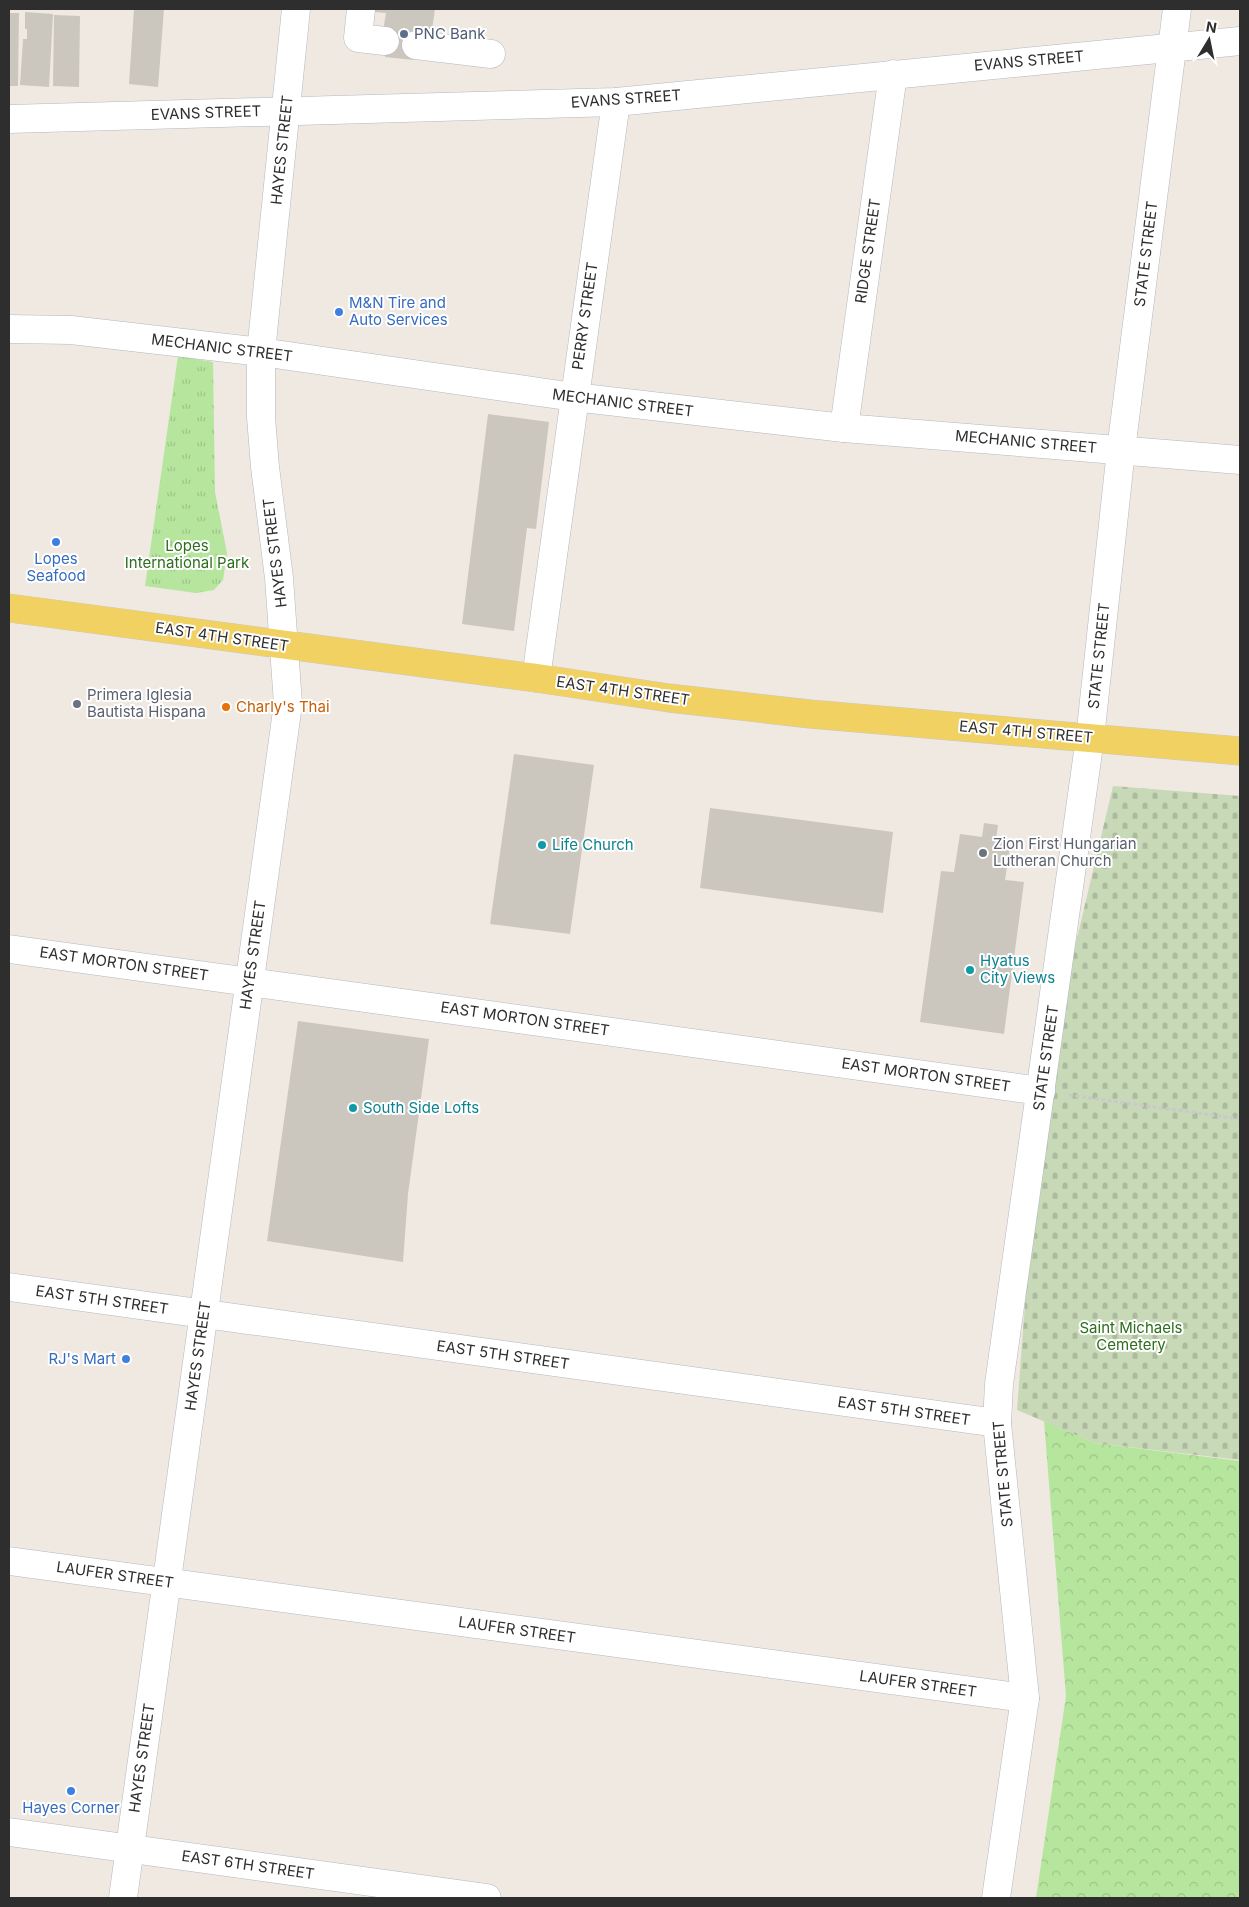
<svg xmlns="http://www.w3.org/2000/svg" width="1249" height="1907" font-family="Inter,sans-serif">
<defs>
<pattern id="grass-tufts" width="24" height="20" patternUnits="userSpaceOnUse" patternTransform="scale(1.25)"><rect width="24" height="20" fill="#b6e59e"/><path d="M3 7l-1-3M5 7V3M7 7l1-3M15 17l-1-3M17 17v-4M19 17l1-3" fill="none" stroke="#9dc588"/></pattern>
<pattern id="forest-crowns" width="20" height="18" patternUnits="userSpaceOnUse" patternTransform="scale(1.25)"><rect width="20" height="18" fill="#b6e59e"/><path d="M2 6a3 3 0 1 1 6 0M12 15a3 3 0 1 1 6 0" fill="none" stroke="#9dc588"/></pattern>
<pattern id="cemetery-stones" width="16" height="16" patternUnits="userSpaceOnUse" patternTransform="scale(1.25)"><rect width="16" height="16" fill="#c8d9b8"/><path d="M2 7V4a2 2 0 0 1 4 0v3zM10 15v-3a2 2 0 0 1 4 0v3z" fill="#acbb9e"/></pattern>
</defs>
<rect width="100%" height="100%" fill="#efe9e1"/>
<polygon fill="url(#grass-tufts)" points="178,356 213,362 215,492 227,553 223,580 214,590 196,593 145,586"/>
<polygon fill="url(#forest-crowns)" points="1044,1421 1095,1443 1240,1461 1240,1898 1036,1898 1066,1696"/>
<polygon fill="url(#cemetery-stones)" points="1113,786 1240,796 1240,1460 1095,1443 1017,1410 1041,1091"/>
<g fill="#cbc7bf">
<polygon points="134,9 164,9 158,87 129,84"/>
<polygon points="375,9 435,9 432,30 420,29 419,37 416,36 414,60 385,57 389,31 383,31 386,13 374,12"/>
<polygon points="25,12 53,14 49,87 20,85 23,39 27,39 27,29 25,29"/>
<polygon points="9,13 19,13 18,86 9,86"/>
<polygon points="54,15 80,16 79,87 53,86"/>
<polygon points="488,414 549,422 536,529 527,528 514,631 462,624"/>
<polygon points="514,754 594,765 570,934 490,924"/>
<polygon points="710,808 893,832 883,913 700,888"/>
<polygon points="984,823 998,825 996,839 1011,841 1005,880 1024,882 1004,1034 920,1022 941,871 954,872 960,834 982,837"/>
<polygon points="298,1021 429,1039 408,1194 403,1262 267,1241"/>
</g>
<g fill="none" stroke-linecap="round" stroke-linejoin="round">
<g stroke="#b4b7c1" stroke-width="29">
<g id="minor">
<polyline points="361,9 358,38 385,41"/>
<polyline points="416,45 491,54"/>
<polyline points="9,119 616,102 1240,41"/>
<polyline points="9,329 71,330 261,352 574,397 844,428 1240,460"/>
<polyline points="844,428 893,74"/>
<polyline points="536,678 616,102"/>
<polyline points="9,949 1041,1091"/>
<polyline points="9,1287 997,1423"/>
<polyline points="9,1561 1025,1698"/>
<polyline points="9,1832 487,1898"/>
<polyline points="123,1898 288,704 279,578 265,467 261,417 261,352 296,9"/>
<polyline points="996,1898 1025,1698 997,1423 999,1384 1090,738 1121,450 1177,9"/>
</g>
</g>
<g stroke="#c9c9c9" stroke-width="29">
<polyline id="major" points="9,608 536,678 669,698 810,714 1240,751"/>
</g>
<polyline stroke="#c9c9c9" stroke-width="3" stroke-dasharray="4 2.5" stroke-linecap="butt" points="1069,1095 1240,1119"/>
<use href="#minor" stroke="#fff" stroke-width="28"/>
<use href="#major" stroke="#f2d163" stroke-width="28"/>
</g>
<circle fill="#5c6f8a" stroke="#fff" stroke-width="2" cx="404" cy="34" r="5"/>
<g fill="#3f7fe0" stroke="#fff" stroke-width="2">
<circle cx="339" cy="312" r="5"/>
<circle cx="56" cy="542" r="5"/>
<circle cx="126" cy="1359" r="5"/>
<circle cx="71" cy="1791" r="5"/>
</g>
<g fill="#6b7280" stroke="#fff" stroke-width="2">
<circle cx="77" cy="704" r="5"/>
<circle cx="983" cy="853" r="5"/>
</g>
<circle fill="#e8710a" stroke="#fff" stroke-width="2" cx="226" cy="707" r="5"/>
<g fill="#0f9aa8" stroke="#fff" stroke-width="2">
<circle cx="542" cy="845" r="5"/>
<circle cx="970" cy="970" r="5"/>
<circle cx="353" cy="1108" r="5"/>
</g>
<g text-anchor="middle" stroke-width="4" stroke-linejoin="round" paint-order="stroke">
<g font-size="15" fill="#4e5e75" stroke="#fff" text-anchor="start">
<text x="414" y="39">PNC Bank</text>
</g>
<g font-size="15" fill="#2e2e2e" stroke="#fff">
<text transform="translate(1029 61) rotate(-5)" y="5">EVANS STREET</text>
<text transform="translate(626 99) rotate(-4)" y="5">EVANS STREET</text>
<text transform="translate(206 113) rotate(-2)" y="5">EVANS STREET</text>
<text transform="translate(282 150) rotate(-84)" y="5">HAYES STREET</text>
<text transform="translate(868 251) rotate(-82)" y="5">RIDGE STREET</text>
<text transform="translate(1146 254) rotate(-83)" y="5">STATE STREET</text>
<text transform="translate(585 316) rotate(-82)" y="5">PERRY STREET</text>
<text transform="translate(222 348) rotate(7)" y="5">MECHANIC STREET</text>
<text transform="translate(623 403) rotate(7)" y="5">MECHANIC STREET</text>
<text transform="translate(1026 442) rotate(5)" y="5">MECHANIC STREET</text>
<text transform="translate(275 553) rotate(-97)" y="5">HAYES STREET</text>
<text transform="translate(222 637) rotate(8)" y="5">EAST 4TH STREET</text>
<text transform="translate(1099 656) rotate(-84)" y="5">STATE STREET</text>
<text transform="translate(623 691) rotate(8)" y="5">EAST 4TH STREET</text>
<text transform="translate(1026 732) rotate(5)" y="5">EAST 4TH STREET</text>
<text transform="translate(253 955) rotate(-82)" y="5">HAYES STREET</text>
<text transform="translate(124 964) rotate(8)" y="5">EAST MORTON STREET</text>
<text transform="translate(525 1019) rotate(8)" y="5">EAST MORTON STREET</text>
<text transform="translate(1046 1058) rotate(-82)" y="5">STATE STREET</text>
<text transform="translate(926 1075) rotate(8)" y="5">EAST MORTON STREET</text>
<text transform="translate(102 1300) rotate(8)" y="5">EAST 5TH STREET</text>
<text transform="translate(503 1355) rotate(8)" y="5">EAST 5TH STREET</text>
<text transform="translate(198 1356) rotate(-82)" y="5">HAYES STREET</text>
<text transform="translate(904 1411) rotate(8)" y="5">EAST 5TH STREET</text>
<text transform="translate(1003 1474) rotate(-95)" y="5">STATE STREET</text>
<text transform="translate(115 1575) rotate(8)" y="5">LAUFER STREET</text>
<text transform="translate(517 1630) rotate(8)" y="5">LAUFER STREET</text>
<text transform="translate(918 1684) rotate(8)" y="5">LAUFER STREET</text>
<text transform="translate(142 1758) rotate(-82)" y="5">HAYES STREET</text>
<text transform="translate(248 1865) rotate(8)" y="5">EAST 6TH STREET</text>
</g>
<g font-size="15" fill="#366cbe" stroke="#fff">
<text x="349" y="308" text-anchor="start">M&amp;N Tire and<tspan x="349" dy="17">Auto Services</tspan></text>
<text x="56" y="564">Lopes<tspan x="56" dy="17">Seafood</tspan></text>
<text x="116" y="1364" text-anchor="end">RJ's Mart</text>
<text x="71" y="1813">Hayes Corner</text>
</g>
<g font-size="15" fill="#2c6e1b" stroke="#fff">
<text x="187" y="551">Lopes<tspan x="187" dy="17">International Park</tspan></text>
<text x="1131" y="1333">Saint Michaels<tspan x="1131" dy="17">Cemetery</tspan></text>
</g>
<g font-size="15" fill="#5b616d" stroke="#fff" text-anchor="start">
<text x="87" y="700">Primera Iglesia<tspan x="87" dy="17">Bautista Hispana</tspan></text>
<text x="993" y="849">Zion First Hungarian<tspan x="993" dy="17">Lutheran Church</tspan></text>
</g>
<g font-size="15" fill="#c56008" stroke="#fff" text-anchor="start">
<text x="236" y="712">Charly's Thai</text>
</g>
<g font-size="15" fill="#0d838f" stroke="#fff" text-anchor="start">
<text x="552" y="850">Life Church</text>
<text x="980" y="966">Hyatus<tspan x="980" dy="17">City Views</tspan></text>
<text x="363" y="1113">South Side Lofts</text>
</g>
</g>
<rect width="1249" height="1907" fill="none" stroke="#2e2e2e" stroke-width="20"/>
<g transform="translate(1209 40) rotate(10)" stroke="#ffffff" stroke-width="4" paint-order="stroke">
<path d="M0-4L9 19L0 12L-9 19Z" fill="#2e2e2e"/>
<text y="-8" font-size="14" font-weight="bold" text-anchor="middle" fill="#2e2e2e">N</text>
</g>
</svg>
